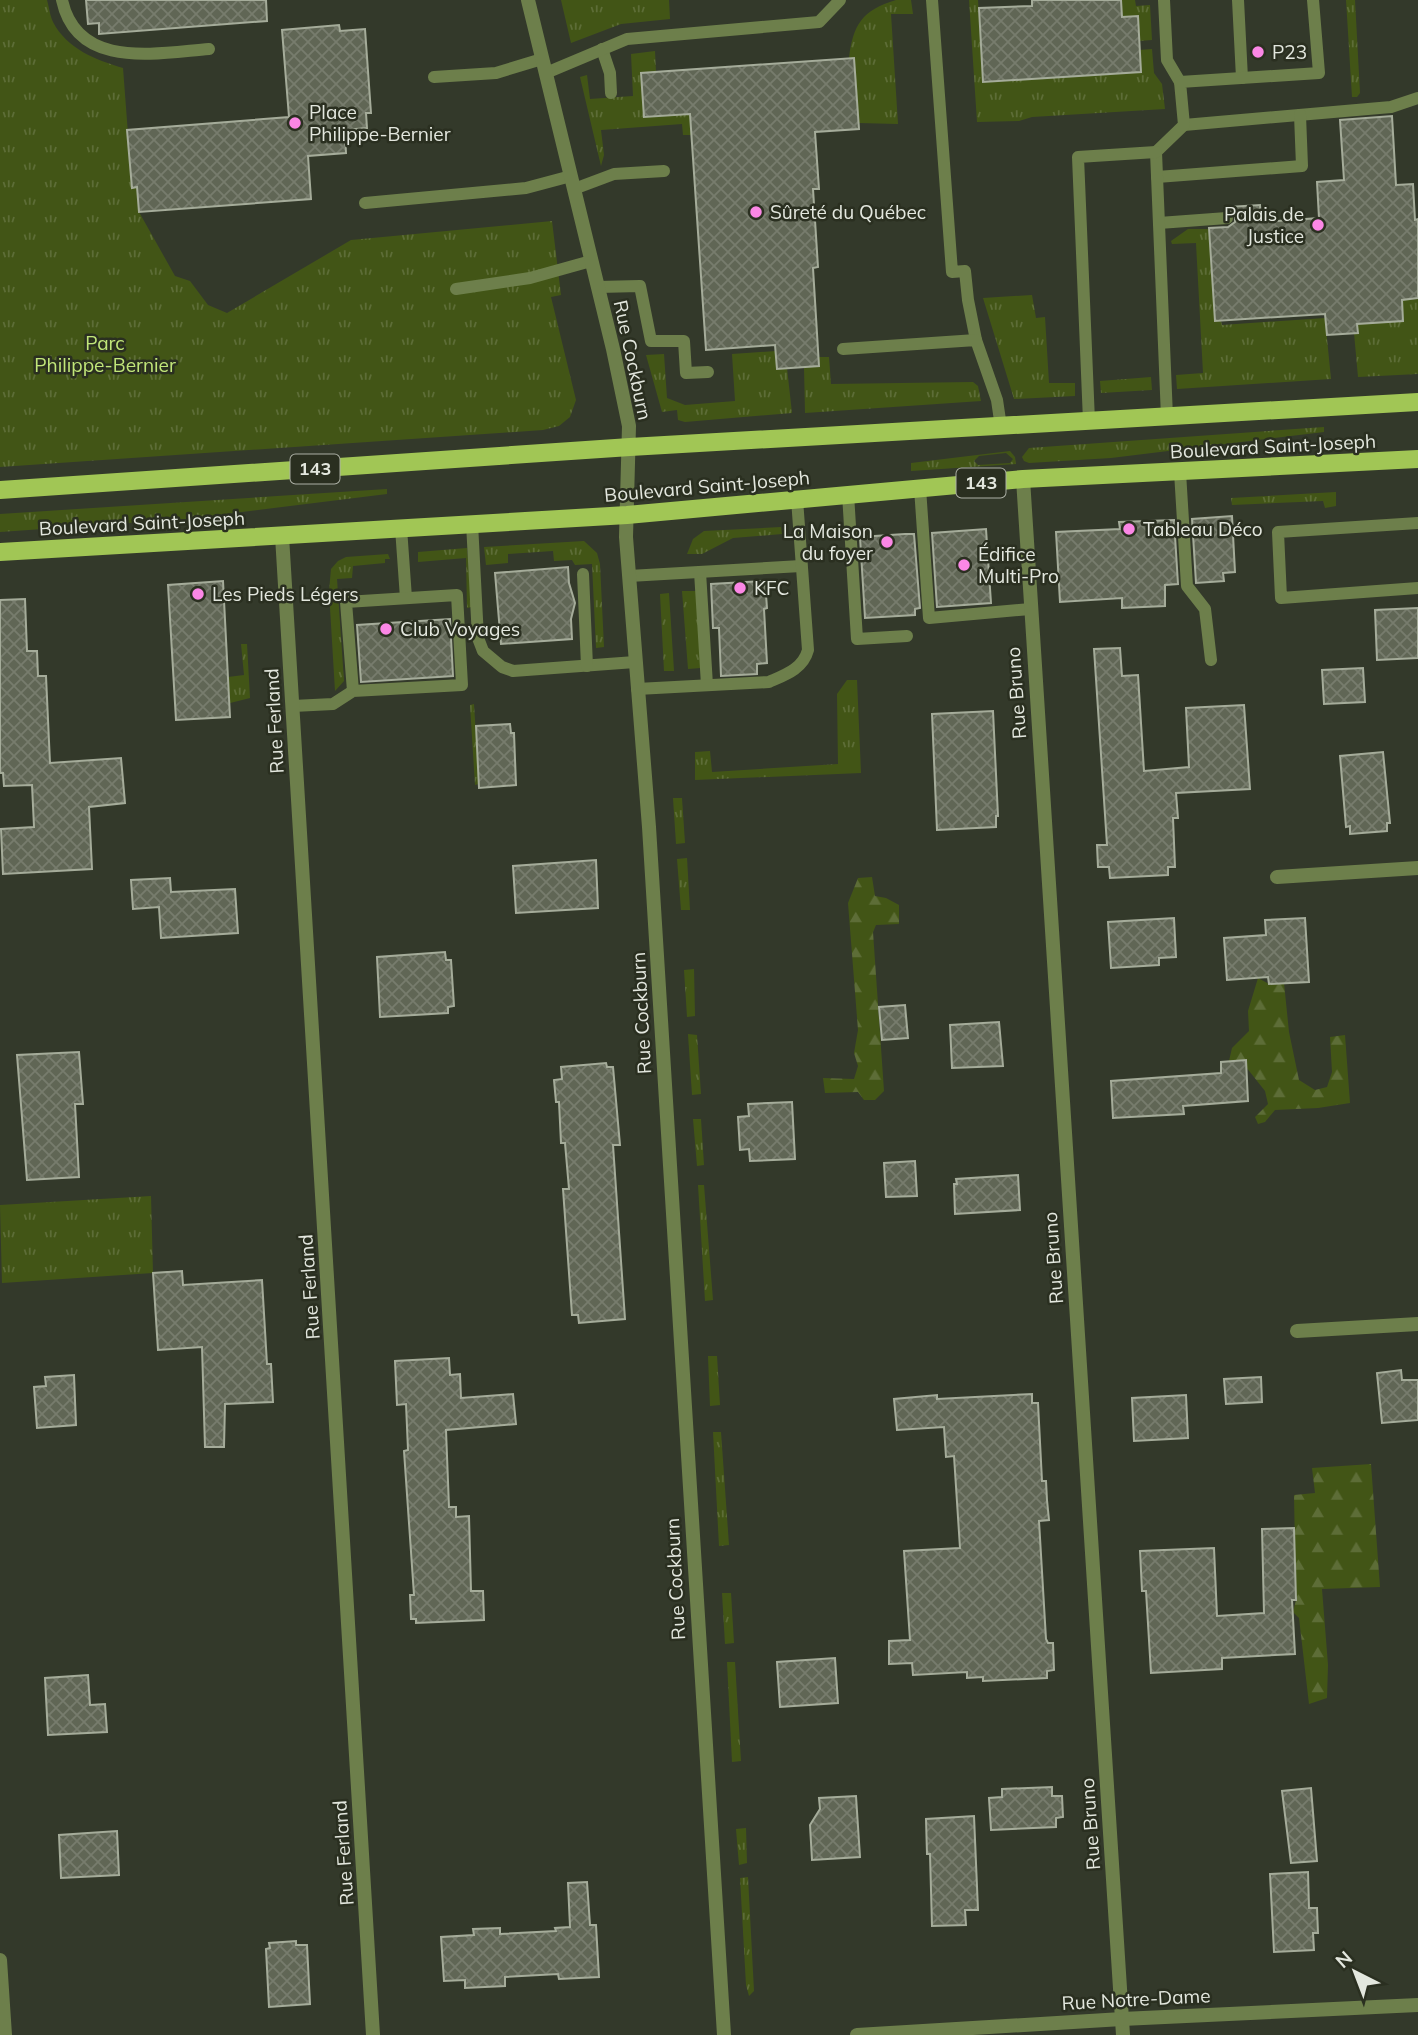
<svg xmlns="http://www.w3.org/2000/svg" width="1418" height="2035" font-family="Mulish,sans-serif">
<defs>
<pattern id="grass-tufts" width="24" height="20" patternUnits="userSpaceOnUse" patternTransform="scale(1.75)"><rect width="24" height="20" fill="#425516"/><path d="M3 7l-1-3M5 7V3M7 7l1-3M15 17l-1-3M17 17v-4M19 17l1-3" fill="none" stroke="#5d6d37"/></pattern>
<pattern id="forest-firs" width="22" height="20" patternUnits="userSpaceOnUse" patternTransform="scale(1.75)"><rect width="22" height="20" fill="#425516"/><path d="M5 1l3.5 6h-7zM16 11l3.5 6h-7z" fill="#5d6d37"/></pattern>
<pattern id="building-cross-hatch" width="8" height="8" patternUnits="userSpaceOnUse" patternTransform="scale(1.75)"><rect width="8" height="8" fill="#606655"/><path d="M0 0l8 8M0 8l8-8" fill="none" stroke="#777c6d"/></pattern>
</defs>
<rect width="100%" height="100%" fill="#33392a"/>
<g fill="url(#grass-tufts)" fill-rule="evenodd">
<path d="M0 0H47C49 7 50 16 53 22 67 49 96 60 123 68L132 187H137L139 212 175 276 190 281 208 305 227 313 351 240 552 221 561 295 551 297 576 400 570 417 559 426 543 430 0 467Z"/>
<polygon points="561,0 669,0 670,19 621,24 571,43"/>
<path d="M896 0H911L913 14H891L898 124 859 123 854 59 849 58C853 25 862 10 896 0Z"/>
<polygon points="969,0 978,0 983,82 1140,72 1139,50 1152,49 1154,73 1162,84 1165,109 1032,117 1019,121 977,122"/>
<polygon points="1121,0 1135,0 1136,6 1150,5 1152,40 1139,41 1122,17"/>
<polygon points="1346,0 1355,0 1360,93 1357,97 1352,97"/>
<polygon points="655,51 656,72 641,73 644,117 690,114 692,135 683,135 682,124 601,130 604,155 601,166 580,77 587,75 590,99 633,96 631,54"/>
<polygon points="1188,229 1209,229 1215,321 1221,321 1222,325 1325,318 1331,379 1177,389 1176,375 1203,373 1196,243 1172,244 1171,241"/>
<polygon points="1032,295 1036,318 1045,317 1049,383 1075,383 1075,396 1014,399 983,298"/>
<polygon points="1418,299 1418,374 1358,377 1354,333 1358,333 1357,324 1403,321 1402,300"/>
<polygon points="776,351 777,369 787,368 792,413 685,422 678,420 677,410 662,412 646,355 664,354 667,398 685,405 735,401 732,354"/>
<polygon points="819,357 829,357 831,384 973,382 978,386 981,401 805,413 804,367 819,366"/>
<polygon points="1151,377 1152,390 1101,393 1100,381"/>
<polygon points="1324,427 1324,432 1111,458 1029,463 1024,461 1022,457 1029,448"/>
<path d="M1010 451 1015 457 1016 464 911 471V463ZM1006 453 1013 459 1010 463 978 465 974 461 979 456Z"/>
<polygon points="387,489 387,494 185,519 0,532 0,514"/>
<polygon points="1336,492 1336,506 1325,508 1323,501 1232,505 1231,498"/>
<polygon points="781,527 782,534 733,538 702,554 687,554 693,539 704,531"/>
<polygon points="584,541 597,553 600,564 604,647 596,648 592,564 575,565 572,560 554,561 553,551 508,554 508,563 486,565 484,547"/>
<polygon points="467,548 472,607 467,608 466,558 418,562 418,552"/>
<polygon points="388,554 390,559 385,559 385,563 353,566 352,578 337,579 344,681 335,691 329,591 331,569 338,561 346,557"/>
<polygon points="682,591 696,591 701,668 688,669"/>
<polygon points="669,593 674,671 664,671 660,594"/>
<polygon points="241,644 247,644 250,698 230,703 228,677 244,675"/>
<polygon points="847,680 857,680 861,773 695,780 695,752 710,751 712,772 838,764 837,694"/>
<polygon points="474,704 479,784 475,785 470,705"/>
<polygon points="673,798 682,798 685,843 676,844"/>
<polygon points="687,858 690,910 681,910 677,859"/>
<polygon points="694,969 695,1016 687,1017 684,970"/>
<polygon points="688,1034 697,1035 701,1094 692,1095"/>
<polygon points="693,1119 701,1119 704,1165 697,1166"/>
<polygon points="698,1185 704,1185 713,1300 705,1301"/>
<polygon points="151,1196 153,1273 2,1283 0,1205"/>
<polygon points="708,1356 717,1356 720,1405 710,1406"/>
<polygon points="713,1432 721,1432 729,1545 719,1546"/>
<polygon points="722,1593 731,1593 734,1643 725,1644"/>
<polygon points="727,1662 735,1662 741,1761 732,1762"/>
<polygon points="746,1828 747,1863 739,1865 736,1829"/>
<polygon points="748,1877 754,1991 749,1996 746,1985 740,1878"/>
</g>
<g fill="url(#forest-firs)">
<polygon points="872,877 875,896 886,898 899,905 899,924 876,925 873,932 884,1091 875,1100 864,1100 858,1092 825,1093 823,1078 854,1079 858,1066 854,1053 858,1030 848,903 858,878"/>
<polygon points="1258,978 1269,984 1284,983 1289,1032 1299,1080 1315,1090 1327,1087 1332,1072 1330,1037 1345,1035 1350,1103 1318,1108 1275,1110 1265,1122 1258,1124 1255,1117 1268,1104 1265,1091 1246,1067 1245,1060 1229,1061 1232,1048 1249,1031 1248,1011"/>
<polygon points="1371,1464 1380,1587 1322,1589 1328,1665 1327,1698 1309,1704 1299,1618 1293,1612 1296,1600 1294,1495 1315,1493 1312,1468"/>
</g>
<g fill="url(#building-cross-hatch)" stroke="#a5ac9a" stroke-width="2">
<polygon points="86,0 266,0 267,21 99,34 99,23 88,24"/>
<polygon points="1032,0 1121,0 1122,17 1138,16 1141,72 983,82 979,8 1032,6"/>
<polygon points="339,25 340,31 365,29 371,113 366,113 367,128 345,130 346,153 308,156 311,199 139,212 137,187 132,188 127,130 289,117 282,30"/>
<polygon points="854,58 859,129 815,132 819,189 813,189 818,267 813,268 819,366 777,369 775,345 706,350 690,114 644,117 641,73"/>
<polygon points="1392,116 1396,185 1413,184 1415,220 1418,219 1418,298 1402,300 1403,321 1357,324 1358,333 1327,335 1325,314 1215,321 1209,228 1228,227 1235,222 1235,214 1226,207 1260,205 1261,222 1319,218 1317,182 1344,180 1340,120"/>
<polygon points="1232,516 1235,572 1223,573 1224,581 1196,583 1192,519"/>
<polygon points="1174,520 1178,584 1165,585 1165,606 1122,608 1122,598 1060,602 1056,532 1120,529 1119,522"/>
<polygon points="986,529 991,603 937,607 932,533"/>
<polygon points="905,534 914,534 920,608 915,609 915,615 865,618 860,537"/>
<polygon points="568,567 569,583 575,603 571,619 572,639 501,644 495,573"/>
<polygon points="223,581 230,717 176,720 168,585"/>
<polygon points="765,581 767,608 764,609 767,663 757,664 757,674 721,676 719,628 713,628 711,584"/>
<polygon points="25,599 27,651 37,651 38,676 46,676 50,763 121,758 125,803 89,807 92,869 3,874 1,829 34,827 32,785 4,786 3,773 0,773 0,600"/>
<polygon points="1418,608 1418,658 1377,660 1375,610"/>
<polygon points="450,619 453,676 361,682 357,625"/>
<polygon points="1120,648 1122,676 1138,675 1144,771 1189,767 1186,708 1244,705 1250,789 1176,793 1178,818 1173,818 1175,867 1168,867 1168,875 1110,878 1109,867 1098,867 1097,845 1107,845 1094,649"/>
<polygon points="1363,668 1365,702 1324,704 1322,670"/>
<polygon points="993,711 998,816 996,816 996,827 937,830 932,714"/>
<polygon points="510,724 511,733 514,733 516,785 479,788 476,726"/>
<polygon points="1383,752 1390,823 1387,823 1387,831 1350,834 1350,826 1346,827 1340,756"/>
<polygon points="596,860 598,908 516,913 513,866"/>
<polygon points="170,878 171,892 235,889 238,933 161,938 159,907 133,909 131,880"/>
<polygon points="1174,918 1176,957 1159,958 1159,965 1111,968 1108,922"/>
<polygon points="1305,918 1309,982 1269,984 1268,977 1227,980 1224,938 1266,935 1265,920"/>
<polygon points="445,952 446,960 451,960 454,1006 448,1007 448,1013 380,1017 377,957"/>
<polygon points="905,1005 908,1038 882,1040 879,1007"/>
<polygon points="999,1022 1003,1066 952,1068 950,1025"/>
<polygon points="79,1052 83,1104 75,1104 79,1177 27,1180 17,1055"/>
<polygon points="1246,1060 1248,1101 1183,1106 1184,1114 1113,1118 1111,1081 1221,1073 1221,1062"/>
<polygon points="606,1063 607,1067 613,1067 620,1145 613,1145 625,1319 579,1323 578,1315 572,1315 563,1189 569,1189 565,1143 561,1143 559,1102 556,1102 554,1080 562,1079 561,1067"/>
<polygon points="792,1102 795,1159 750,1161 749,1149 740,1150 738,1117 749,1116 748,1104"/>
<polygon points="915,1161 917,1196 886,1197 884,1163"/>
<polygon points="1018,1175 1020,1210 955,1214 954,1184 957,1184 956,1179"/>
<polygon points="182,1271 183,1285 262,1280 267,1364 271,1364 273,1402 225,1404 224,1447 205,1447 202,1347 158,1350 153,1273"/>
<polygon points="449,1358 450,1375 460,1374 461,1398 513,1394 516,1424 446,1430 449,1507 456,1507 456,1517 469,1516 471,1591 483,1591 484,1620 416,1623 416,1619 411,1619 410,1595 414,1595 404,1451 408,1450 406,1404 397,1405 395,1361"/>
<polygon points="1401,1370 1402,1380 1418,1380 1418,1420 1382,1423 1377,1373"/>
<polygon points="74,1375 76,1425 37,1428 34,1387 46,1386 45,1377"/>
<polygon points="1261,1377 1262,1402 1226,1404 1224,1379"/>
<polygon points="1032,1394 1032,1403 1038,1403 1042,1481 1046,1481 1047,1500 1049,1520 1039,1521 1046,1639 1048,1643 1053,1643 1054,1670 1047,1671 1047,1678 983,1681 983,1677 967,1678 967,1672 913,1675 912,1663 889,1664 889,1641 910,1640 904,1551 960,1548 954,1456 946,1457 944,1427 897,1430 894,1399 937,1395 937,1399"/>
<polygon points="1186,1395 1188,1438 1134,1441 1132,1398"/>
<polygon points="1294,1528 1296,1600 1292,1600 1295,1654 1222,1658 1222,1669 1151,1673 1146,1591 1142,1591 1140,1551 1214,1548 1217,1616 1264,1613 1262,1529"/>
<polygon points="835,1658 838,1703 780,1707 777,1662"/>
<polygon points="88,1675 90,1705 105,1704 107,1732 48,1735 45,1678"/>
<polygon points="1052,1787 1052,1796 1062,1796 1063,1817 1056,1818 1056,1827 991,1830 989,1798 1002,1797 1002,1789"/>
<polygon points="1311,1788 1317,1861 1291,1863 1282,1791"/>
<polygon points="856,1796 860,1857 812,1860 810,1825 820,1809 819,1798"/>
<polygon points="974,1816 978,1910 965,1910 966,1925 932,1926 930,1854 927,1854 926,1819"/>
<polygon points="117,1831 119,1875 61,1878 59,1835"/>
<polygon points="1308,1872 1309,1908 1317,1908 1318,1933 1313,1933 1314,1950 1274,1952 1270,1874"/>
<polygon points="587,1882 590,1925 596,1925 599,1977 559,1979 558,1974 505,1977 505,1986 465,1988 465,1980 444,1981 441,1937 474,1935 473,1929 500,1928 500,1934 556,1931 555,1928 570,1927 568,1883"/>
<polygon points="296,1941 296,1945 307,1945 310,2004 269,2007 266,1949 270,1948 269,1943"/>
</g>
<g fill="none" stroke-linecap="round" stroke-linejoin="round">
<g stroke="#6d7f4b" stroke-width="12">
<path d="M62 0C77 70 156 53 209 49"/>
<polyline points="932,0 952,272 965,271 968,300 976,340"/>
<polyline points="1164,0 1167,60 1180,82"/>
<polyline points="1238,0 1242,78"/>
<polyline points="602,49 610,73 611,93"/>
<polyline points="546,73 627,39 819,22 840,0"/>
<polyline points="434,77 496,73 542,59"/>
<polyline points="1184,125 1391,107 1418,98"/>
<polyline points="1157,177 1302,166 1300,115"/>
<polyline points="574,189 614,174 664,171"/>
<polyline points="365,203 526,188 571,176"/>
<polyline points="1159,223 1227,218"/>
<polyline points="598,287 640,286 651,341 684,341 686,373 708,372"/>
<polyline points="456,289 530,278 591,261"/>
<polyline points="843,349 976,340 997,400 1001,427"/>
<polyline points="1167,417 1156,152 1184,125 1180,82 1319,73 1313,0"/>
<polyline points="1089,421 1078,157 1156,152"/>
<polyline points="1180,472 1187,586 1205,609 1211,660"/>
<polyline points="920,488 929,618 1030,609"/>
<polyline points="848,494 857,639 907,636"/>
<polyline points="472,523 478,638 483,651 502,667 513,671 635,662"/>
<polyline points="1418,523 1278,532 1281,598 1418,588"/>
<polyline points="401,528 406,598"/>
<polyline points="700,572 707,685"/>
<polyline points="583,574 587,666"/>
<polyline points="629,576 801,566"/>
<path d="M637 689 769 682C785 675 803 669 808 650L797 499"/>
<polyline points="293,706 333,704 353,691 462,685 457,595 346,602 353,691"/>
</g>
<g stroke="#6d7f4b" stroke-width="14">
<polyline points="528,0 613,349 629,426 626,537 649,827 724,2035"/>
<polyline points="1023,479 1123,2035"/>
<polyline points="282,536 373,2035"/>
<polyline points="1277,877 1418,868"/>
<polyline points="1297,1331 1418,1324"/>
<polyline points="0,1960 5,2035"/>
</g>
<polyline stroke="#6d7f4b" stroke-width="14" points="857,2035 1122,2019 1418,2005"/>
<g stroke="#a1c655" stroke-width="18">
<polyline points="0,490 630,447 1418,402"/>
<polyline points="0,552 627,515 1023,479 1418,459"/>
</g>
</g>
<g fill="#fb87e5" stroke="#2a2f20" stroke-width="2.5">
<circle cx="1258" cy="52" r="7"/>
<circle cx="295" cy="123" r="7"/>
<circle cx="756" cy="212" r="7"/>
<circle cx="1318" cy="225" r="7"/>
<circle cx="1129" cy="529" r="7"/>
<circle cx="887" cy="542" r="7"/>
<circle cx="964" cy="565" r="7"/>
<circle cx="740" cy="588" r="7"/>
<circle cx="198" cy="594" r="7"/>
<circle cx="386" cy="629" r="7"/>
</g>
<g text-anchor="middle" stroke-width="5" stroke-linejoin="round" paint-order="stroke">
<g fill="#2a2f20" stroke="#acb0a5" stroke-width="2">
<rect x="290.5" y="454.5" width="49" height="29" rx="5"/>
<rect x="956.5" y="468.5" width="49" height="29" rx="5"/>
</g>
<g font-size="18" font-weight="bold" fill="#e3e7de">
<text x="315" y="475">143</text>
<text x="981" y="489">143</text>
</g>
<g font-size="19" fill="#e3e7de" stroke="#2a2f20" text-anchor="start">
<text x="1272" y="59">P23</text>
<text x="309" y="119">Place<tspan x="309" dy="22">Philippe-Bernier</tspan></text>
<text x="770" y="219">Sûreté du Québec</text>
<text x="1304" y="221" text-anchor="end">Palais de<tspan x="1304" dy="22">Justice</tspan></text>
<text x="1143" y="536">Tableau Déco</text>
<text x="873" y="538" text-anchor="end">La Maison<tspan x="873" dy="22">du foyer</tspan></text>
<text x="978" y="561">Édifice<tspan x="978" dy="22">Multi-Pro</tspan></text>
<text x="754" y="595">KFC</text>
<text x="212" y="601">Les Pieds Légers</text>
<text x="400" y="636">Club Voyages</text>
</g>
<g font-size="19" fill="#c1e679" stroke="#2a2f20">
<text x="105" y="350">Parc<tspan x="105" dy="22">Philippe-Bernier</tspan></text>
</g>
<g font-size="19" fill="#e3e7de" stroke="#2a2f20">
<text transform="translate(633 360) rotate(78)" y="7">Rue Cockburn</text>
<text transform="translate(1273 446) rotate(-3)" y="7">Boulevard Saint-Joseph</text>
<text transform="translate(707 486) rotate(-5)" y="7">Boulevard Saint-Joseph</text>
<text transform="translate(142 523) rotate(-3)" y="7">Boulevard Saint-Joseph</text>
<text transform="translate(1016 693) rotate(-94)" y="7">Rue Bruno</text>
<text transform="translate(274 721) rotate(-93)" y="7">Rue Ferland</text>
<text transform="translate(641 1013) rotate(-93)" y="7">Rue Cockburn</text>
<text transform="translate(1053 1258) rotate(-94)" y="7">Rue Bruno</text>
<text transform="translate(309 1287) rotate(-94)" y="7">Rue Ferland</text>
<text transform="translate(675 1579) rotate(-93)" y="7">Rue Cockburn</text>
<text transform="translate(1090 1824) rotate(-94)" y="7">Rue Bruno</text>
<text transform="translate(343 1853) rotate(-94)" y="7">Rue Ferland</text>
<text transform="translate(1136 1999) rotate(-3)" y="7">Rue Notre-Dame</text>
</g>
</g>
<g transform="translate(1355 1972) rotate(318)" stroke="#2a2f20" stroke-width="5" paint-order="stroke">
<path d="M0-5L12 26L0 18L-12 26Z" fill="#e3e7de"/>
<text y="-10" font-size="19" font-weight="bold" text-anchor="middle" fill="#e3e7de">N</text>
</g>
</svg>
